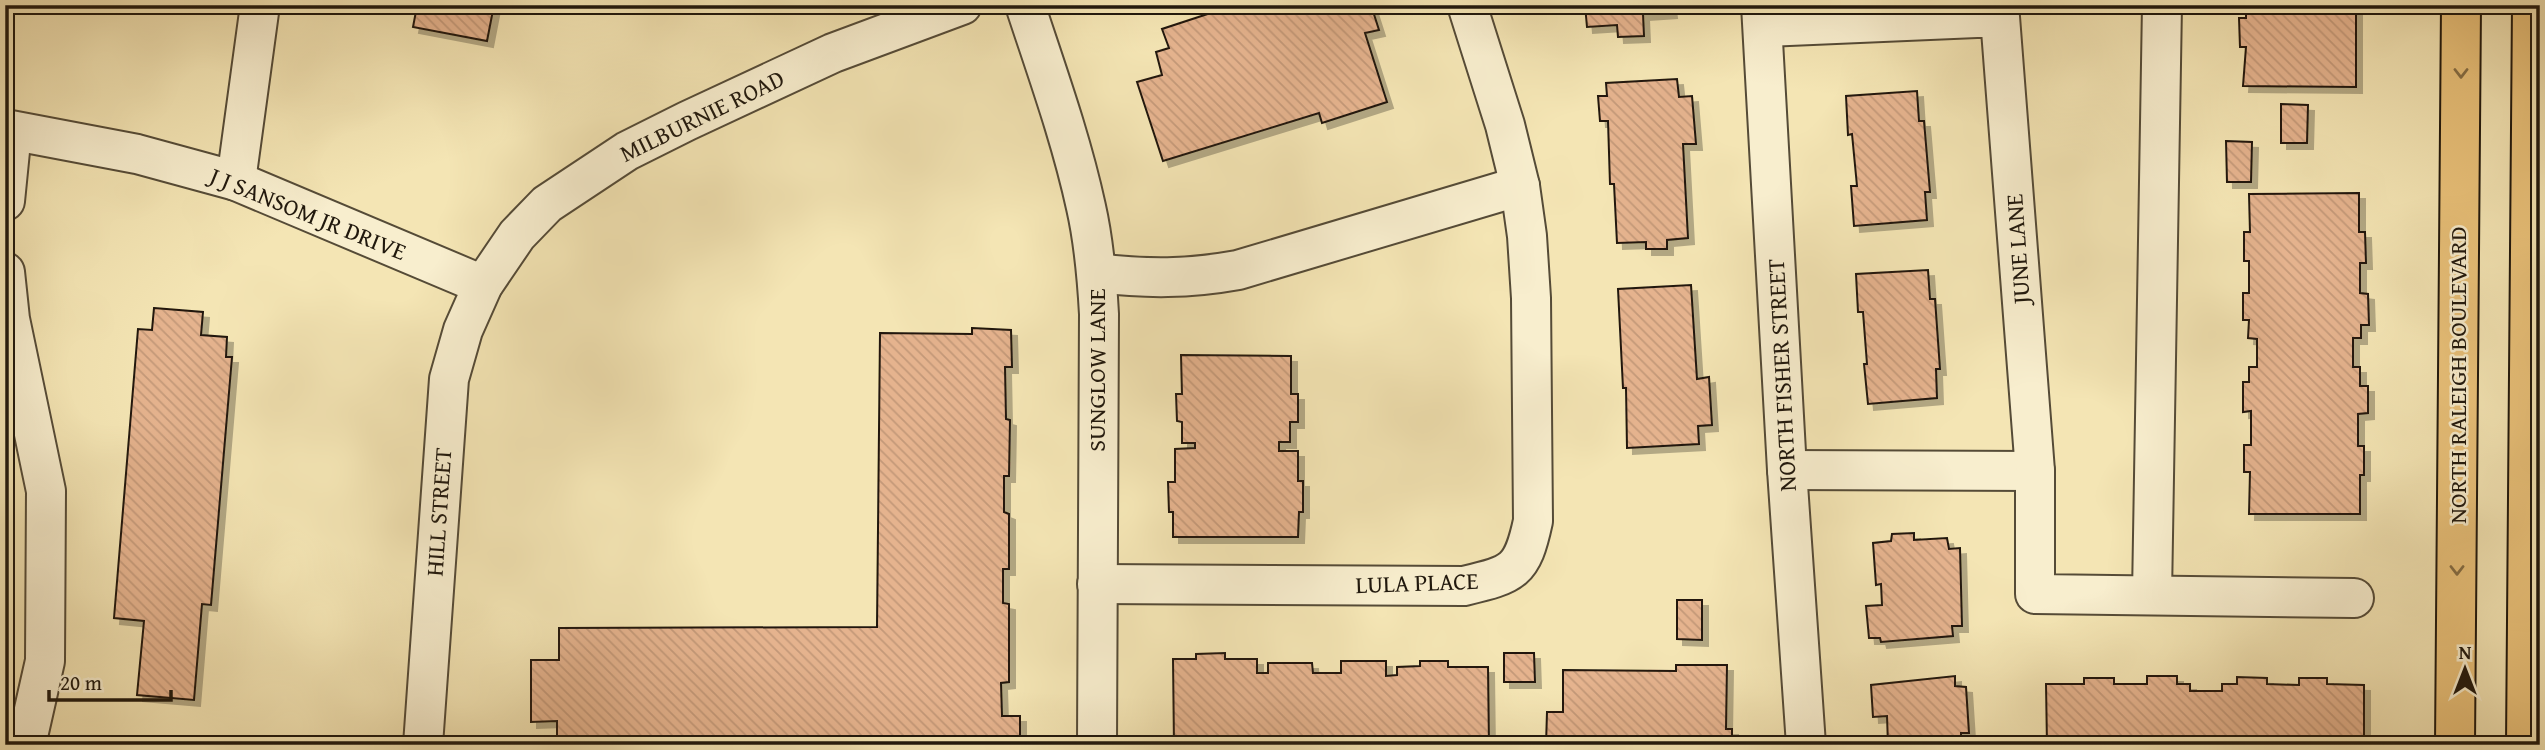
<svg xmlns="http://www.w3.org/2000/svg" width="2545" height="750" font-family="'Gentium Book Plus',serif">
<defs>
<pattern id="building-back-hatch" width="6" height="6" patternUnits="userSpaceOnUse" patternTransform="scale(1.75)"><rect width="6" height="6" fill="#e5b38e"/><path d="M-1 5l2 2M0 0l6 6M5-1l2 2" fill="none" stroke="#c49979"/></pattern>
<filter id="shadow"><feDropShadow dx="6" dy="6" stdDeviation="0" flood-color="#0004"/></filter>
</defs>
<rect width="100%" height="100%" fill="#f4e5b4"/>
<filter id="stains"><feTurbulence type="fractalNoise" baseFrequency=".00286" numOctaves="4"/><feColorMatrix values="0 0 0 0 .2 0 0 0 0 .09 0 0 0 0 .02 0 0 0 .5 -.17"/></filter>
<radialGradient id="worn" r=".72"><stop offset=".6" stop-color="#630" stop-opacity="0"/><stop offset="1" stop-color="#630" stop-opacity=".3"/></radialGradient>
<g fill="url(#building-back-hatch)" stroke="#20180d" stroke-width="2" filter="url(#shadow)">
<polygon points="412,5 494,5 487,41 413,27 417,6"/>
<polygon points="1235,5 1371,5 1379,30 1365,33 1387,102 1322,123 1319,113 1163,161 1137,82 1162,75 1156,52 1169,48 1162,29"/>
<polygon points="1585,5 1670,5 1671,12 1643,14 1644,36 1618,37 1617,25 1587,27"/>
<polygon points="2246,5 2356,5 2356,87 2243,86 2246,47 2240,47 2239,18 2246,18"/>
<polygon points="1677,79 1679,97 1692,96 1696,144 1683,144 1688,238 1667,240 1667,249 1646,249 1646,242 1617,243 1614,184 1610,184 1608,121 1600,121 1598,96 1607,96 1606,83"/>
<polygon points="1917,91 1919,121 1924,121 1930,192 1925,192 1927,220 1854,226 1851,186 1857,186 1852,134 1848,135 1846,96"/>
<polygon points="2281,104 2308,105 2307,143 2281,143"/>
<polygon points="2226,141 2252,142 2251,182 2227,182"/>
<polygon points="2359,193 2359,232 2365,232 2366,263 2360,263 2360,293 2368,294 2369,325 2361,325 2361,338 2353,338 2353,367 2360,367 2360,386 2368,386 2368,413 2358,414 2358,446 2364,446 2364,475 2360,475 2360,514 2249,514 2250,472 2244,472 2244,445 2251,445 2251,411 2243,412 2243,382 2249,382 2249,367 2257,367 2257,339 2248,338 2249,320 2243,320 2243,293 2249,293 2249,261 2244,261 2244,232 2250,232 2249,194"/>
<polygon points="1928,270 1930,299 1935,299 1940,369 1936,369 1937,398 1868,404 1864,364 1867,364 1863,312 1858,312 1856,274"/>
<polygon points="1691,285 1697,379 1709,377 1712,425 1698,426 1699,444 1627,448 1626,388 1623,388 1618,289"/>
<polygon points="154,308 203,312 201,335 227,337 226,357 232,357 211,605 202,604 194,700 137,695 144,621 114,618 138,329 152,330"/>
<polygon points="972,328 1011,330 1012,367 1005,367 1006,419 1010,420 1009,476 1004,476 1004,512 1009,514 1009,569 1003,569 1003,603 1009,604 1009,682 1001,683 1002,716 1020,716 1020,745 557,745 557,721 531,722 531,660 559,660 559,628 877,627 880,333 972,334"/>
<polygon points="1181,355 1291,356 1291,394 1298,394 1298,422 1290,422 1290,442 1279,442 1279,451 1298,451 1298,481 1303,481 1303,512 1299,512 1298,537 1173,537 1173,512 1169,512 1168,482 1175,482 1175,449 1195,448 1195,443 1182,443 1182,422 1177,421 1176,394 1182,394"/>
<polygon points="1914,533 1914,540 1947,538 1949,549 1960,548 1962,626 1952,626 1953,636 1881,642 1880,638 1869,638 1866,606 1882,605 1881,584 1876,585 1873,543 1891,541 1892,534"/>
<polygon points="1677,600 1702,600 1702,640 1677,639"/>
<polygon points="1225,653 1225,659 1257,659 1257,673 1268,673 1268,663 1312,663 1313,673 1341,673 1341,661 1386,661 1386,676 1397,675 1397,667 1420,666 1420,661 1448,661 1448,667 1488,667 1489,745 1174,745 1173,659 1196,659 1196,654"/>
<polygon points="1504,653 1534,653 1535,682 1504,682"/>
<polygon points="1676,665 1727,665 1726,729 1732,729 1732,745 1546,745 1547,712 1563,712 1563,670 1676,671"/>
<polygon points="1955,676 1955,686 1966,687 1969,733 1961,733 1961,739 1972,739 1973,745 1888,745 1887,716 1873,717 1871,685"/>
<polygon points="2147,676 2177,676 2177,684 2190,684 2190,691 2222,691 2222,684 2237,684 2237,677 2267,678 2267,684 2299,685 2299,678 2327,678 2327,684 2364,685 2364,745 2047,745 2046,684 2084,684 2084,678 2114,678 2114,684 2147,684"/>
</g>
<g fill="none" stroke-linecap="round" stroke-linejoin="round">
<g stroke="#554b37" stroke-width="42">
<g id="minor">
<path d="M1025 5C1047 72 1071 138 1086 207 1094 242 1097 278 1099 314L1097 745"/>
<polyline points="1761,5 1787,470 1806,745"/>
<polyline points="1763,27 2000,17 2035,471 1787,470"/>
<polyline points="5,129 137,154 236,181 483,285"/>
<polyline points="236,181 260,5"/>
<polyline points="5,201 12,131"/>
<polyline points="5,272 10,319 46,491 45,661 26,745"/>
<path d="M1097 273C1147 279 1188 279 1238 270L1520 186"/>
<polyline points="2035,471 2035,594 2354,598"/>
<path d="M1097 584 1464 586C1514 574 1522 572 1533 521L1531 298 1527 236 1520 186 1505 125 1467 5"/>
<polyline points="2152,595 2162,5"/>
</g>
</g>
<g stroke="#554b37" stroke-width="42">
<polyline id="tertiary" points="423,745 449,379 463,330 483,285 517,235 547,204 627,151 687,121 833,53 962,5"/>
</g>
<g stroke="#20180d" stroke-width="42">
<g id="primary">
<polyline points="2455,745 2461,5"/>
<polyline points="2526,745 2532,5"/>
</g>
</g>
<use href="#minor" stroke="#f8eece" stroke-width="38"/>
<use href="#tertiary" stroke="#f8eece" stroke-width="38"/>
<use href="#primary" stroke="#eac27a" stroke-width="38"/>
</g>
<defs><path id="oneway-chevron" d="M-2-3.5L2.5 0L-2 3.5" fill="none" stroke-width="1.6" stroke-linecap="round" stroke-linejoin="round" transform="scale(1.75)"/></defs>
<g stroke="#856d44">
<use href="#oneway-chevron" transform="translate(2461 73) rotate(90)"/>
<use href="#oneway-chevron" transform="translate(2457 570) rotate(90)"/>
</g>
<g text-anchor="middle" stroke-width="5" stroke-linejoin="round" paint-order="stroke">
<g font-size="24" fill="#20180d" stroke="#f8eece">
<text transform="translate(702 116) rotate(-26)" y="8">MILBURNIE ROAD</text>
<text transform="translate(308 214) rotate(22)" y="8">J J SANSOM JR DRIVE</text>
<text transform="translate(2018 249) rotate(-94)" y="8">JUNE LANE</text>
<text transform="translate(1097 370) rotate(-90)" y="8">SUNGLOW LANE</text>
<text transform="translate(1782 375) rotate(-93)" y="8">NORTH FISHER STREET</text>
<text transform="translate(2458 375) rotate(-90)" y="8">NORTH RALEIGH BOULEVARD</text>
<text transform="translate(439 512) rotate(-86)" y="8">HILL STREET</text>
<text transform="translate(1417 583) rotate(-2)" y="8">LULA PLACE</text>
</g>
</g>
<rect width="2545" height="750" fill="none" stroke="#f4e5b4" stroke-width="28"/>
<rect x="7" y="7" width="2531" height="736" fill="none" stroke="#20180d" stroke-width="3.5"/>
<rect x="14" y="14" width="2517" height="722" fill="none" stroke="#20180d" stroke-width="2"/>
<g transform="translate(2465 669)" stroke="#f8eece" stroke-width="5" paint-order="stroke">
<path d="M0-5L12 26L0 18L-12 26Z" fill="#20180d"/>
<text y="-10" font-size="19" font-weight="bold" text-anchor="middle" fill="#20180d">N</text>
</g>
<path d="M49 690v10h122v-10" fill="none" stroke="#20180d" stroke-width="3.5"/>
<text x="60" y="690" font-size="21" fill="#20180d" stroke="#f8eece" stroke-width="5" paint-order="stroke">20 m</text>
<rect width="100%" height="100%" filter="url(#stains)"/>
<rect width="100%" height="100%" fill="url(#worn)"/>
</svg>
